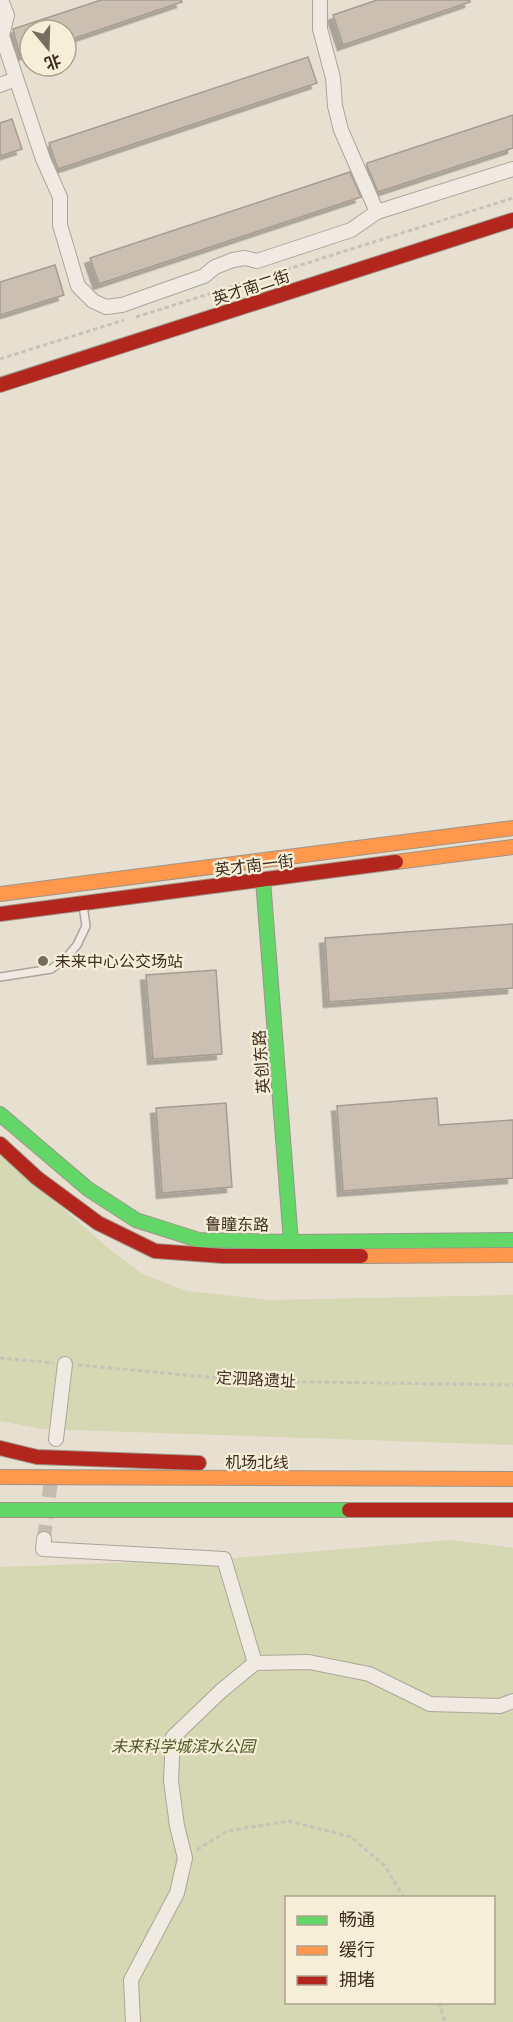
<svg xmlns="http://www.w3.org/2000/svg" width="513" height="2022" font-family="'Libre Baskerville','Noto Sans SC',serif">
<defs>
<filter id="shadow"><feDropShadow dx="-5.5" dy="5.5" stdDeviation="0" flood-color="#0004"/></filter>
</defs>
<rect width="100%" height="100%" fill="#e7e0d1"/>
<g fill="#d6d7b3" fill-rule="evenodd">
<polygon points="0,1153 107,1247 142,1274 187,1291 269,1300 513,1295 513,1445 42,1429 0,1421"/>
<path d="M451 1540 513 1548V2022H0V1567L224 1559ZM286 1898H494V2002H286Z"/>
</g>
<g fill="#cbbfb2" stroke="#a89c90" stroke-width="1.5" filter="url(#shadow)">
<polygon points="101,0 181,0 182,2 66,41 66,30 30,30 30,53 20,56 13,29"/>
<polygon points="377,0 470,0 470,2 343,45 333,15"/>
<polygon points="308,57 317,83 58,169 49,143"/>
<polygon points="513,115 513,148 378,192 367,166 367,163"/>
<polygon points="12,119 22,149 0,156 0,123"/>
<polygon points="350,172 361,197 99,284 90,258"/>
<polygon points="55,265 64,295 0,315 0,282"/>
<polygon points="513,924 513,988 329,1002 325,938"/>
<polygon points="216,970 222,1054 153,1059 146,975"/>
<polygon points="437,1098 439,1125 513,1120 513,1178 343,1191 337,1106"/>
<polygon points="226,1103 232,1187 162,1193 156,1108"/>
</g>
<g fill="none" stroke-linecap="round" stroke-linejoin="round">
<polyline stroke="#c5bcae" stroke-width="14" stroke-dasharray="14 7" stroke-linecap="butt" points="44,1539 52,1471"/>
<g stroke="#ada599" stroke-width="10">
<polyline id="lane" points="0,977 51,969 66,958 77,945 86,926 83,905"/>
</g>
<g stroke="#ada599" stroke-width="16">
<g id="street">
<polyline points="1,0 7,15 2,36 43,159 60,197 60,225 78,286 93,301 106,307 122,305 204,276 215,267 233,260 245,258 257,261 351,230 377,212 513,169"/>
<polyline points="320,0 320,29 333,78 335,106 341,130 377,212"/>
<polyline points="0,85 16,79"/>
<polyline points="56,1439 65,1364"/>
<polyline points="44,1539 43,1549 224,1559 255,1663"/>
<polyline points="133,2022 131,1980 177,1893 185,1858 177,1826 171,1781 173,1737 221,1691 255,1663 309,1662 369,1674 430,1704 500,1706 513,1701"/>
</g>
</g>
<g stroke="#9c958a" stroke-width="16">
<g id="fast">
<polyline points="263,880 291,1242"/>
<polyline points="0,1114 88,1189 136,1220 199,1240 291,1242 513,1240"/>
<polyline points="0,1510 349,1510"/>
</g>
</g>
<g stroke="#9c958a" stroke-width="16">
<g id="slow">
<polyline points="396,862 513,847"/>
<polyline points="0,894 513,828"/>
<polyline points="361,1256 513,1255"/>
<polyline points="0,1477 513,1479"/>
</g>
</g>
<g stroke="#9c958a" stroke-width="16">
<g id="jam">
<polyline points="0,385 513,220"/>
<polyline points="0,914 396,862"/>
<polyline points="0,1144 37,1178 98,1223 155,1251 223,1256 361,1256"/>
<polyline points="0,1448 37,1457 199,1463"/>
<polyline points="349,1510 513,1510"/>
</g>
</g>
<g stroke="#c8c2b9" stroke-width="3" stroke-dasharray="4.5 3" stroke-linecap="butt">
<polyline points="136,317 513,198"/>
<polyline points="0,359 124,320"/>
<polyline points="0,1358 53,1363"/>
<polyline points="78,1365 249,1381 513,1385"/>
<polyline points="197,1850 227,1831 289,1821 351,1837 385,1866 404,1898"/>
<polyline points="439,2002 445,2022"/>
</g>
<use href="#lane" stroke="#efebe3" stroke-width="7"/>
<use href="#street" stroke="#efebe3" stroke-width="14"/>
<use href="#fast" stroke="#63d668" stroke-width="14"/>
<use href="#slow" stroke="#ff974d" stroke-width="14"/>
<use href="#jam" stroke="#b3261e" stroke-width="14"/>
</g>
<circle fill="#786c5e" stroke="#f7eed8" stroke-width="2" cx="43" cy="961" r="6"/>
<g text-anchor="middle" stroke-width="4.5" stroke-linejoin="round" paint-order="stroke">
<g font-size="16" fill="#3d2e20" stroke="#f7eed8">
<text transform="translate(251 287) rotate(-18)" y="6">英才南二街</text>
<text transform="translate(254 865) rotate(-7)" y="6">英才南一街</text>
<text transform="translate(261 1062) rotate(-94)" y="6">英创东路</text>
<text transform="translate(237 1224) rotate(1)" y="6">鲁瞳东路</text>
<text transform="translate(256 1379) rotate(3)" y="6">定泗路遗址</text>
<text x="257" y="1468">机场北线</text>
</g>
<g font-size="16" fill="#3d2e20" stroke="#f7eed8" text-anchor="start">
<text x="55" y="967">未来中心公交场站</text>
</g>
<g font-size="16" font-style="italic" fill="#4d5a26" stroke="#f7eed8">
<text x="183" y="1752">未来科学城滨水公园</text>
</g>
</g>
<rect x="285" y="1896" width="210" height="108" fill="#f7eed8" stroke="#ada18e" stroke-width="1.5"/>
<rect x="297" y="1916" width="30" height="9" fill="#63d668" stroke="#ada18e" stroke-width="1.5"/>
<text x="339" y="1926" font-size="18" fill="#3d2e20">畅通</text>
<rect x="297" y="1946" width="30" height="9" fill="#ff974d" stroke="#ada18e" stroke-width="1.5"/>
<text x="339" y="1956" font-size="18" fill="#3d2e20">缓行</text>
<rect x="297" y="1976" width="30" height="9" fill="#b3261e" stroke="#ada18e" stroke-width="1.5"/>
<text x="339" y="1986" font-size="18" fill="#3d2e20">拥堵</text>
<g transform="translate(48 48) rotate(161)"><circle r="28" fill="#f7eed8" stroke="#ada18e" stroke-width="1.5"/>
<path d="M0-4.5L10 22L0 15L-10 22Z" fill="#786c5e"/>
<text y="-9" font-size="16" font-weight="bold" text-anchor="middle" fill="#3d2e20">北</text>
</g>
</svg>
